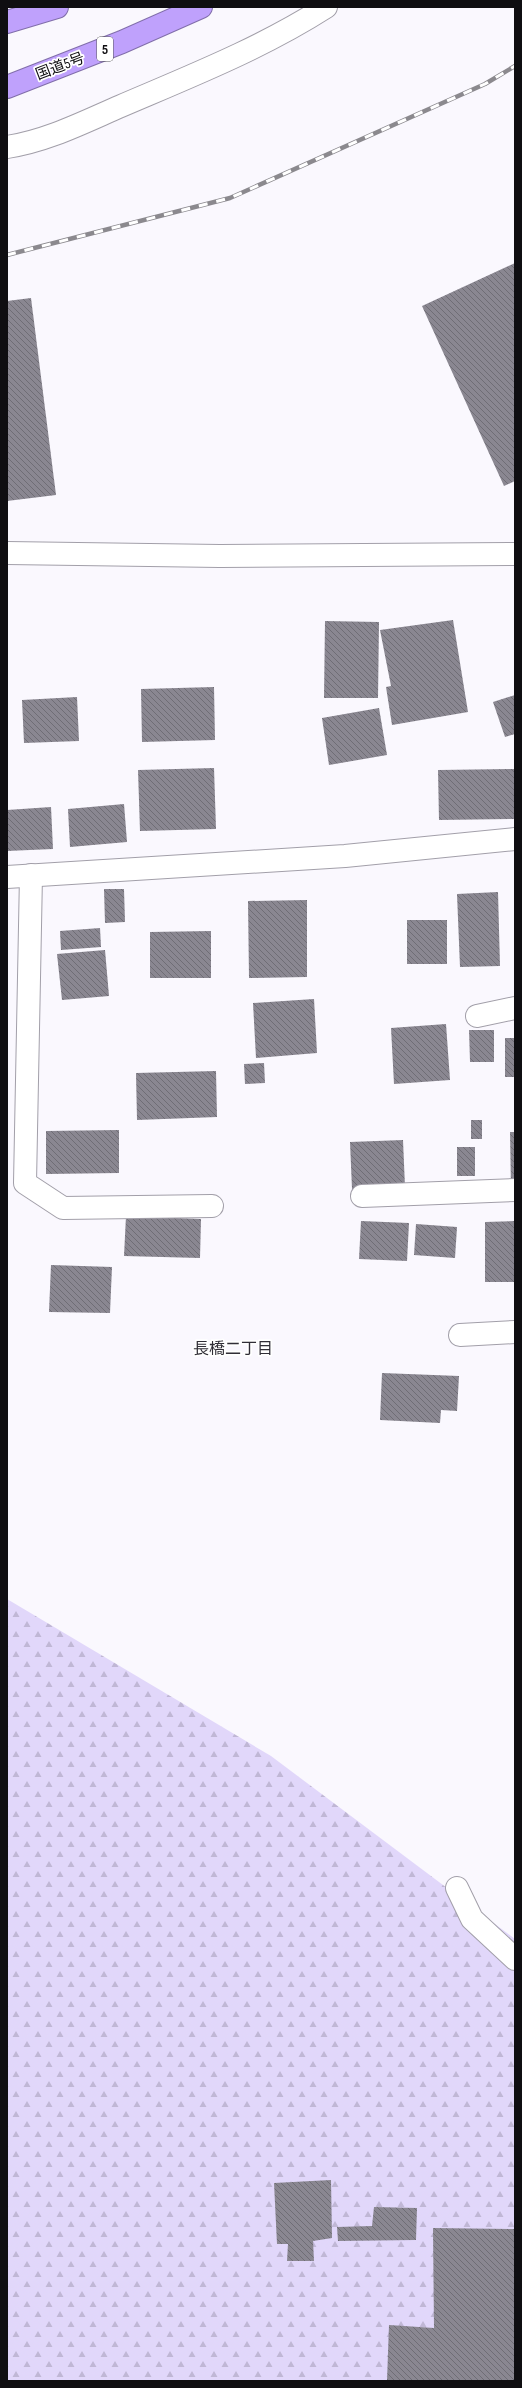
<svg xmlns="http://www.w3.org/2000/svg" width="522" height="2388" font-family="'Sofia Sans Condensed','Noto Sans JP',sans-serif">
<defs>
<pattern id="forest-firs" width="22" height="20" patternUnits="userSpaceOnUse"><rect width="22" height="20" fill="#e1d7fa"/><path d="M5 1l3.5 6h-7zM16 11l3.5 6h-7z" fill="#c0b7d5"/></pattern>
<pattern id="building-back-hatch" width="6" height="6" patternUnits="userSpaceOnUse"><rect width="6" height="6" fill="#8a8791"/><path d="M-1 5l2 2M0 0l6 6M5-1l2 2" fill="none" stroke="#6f6d75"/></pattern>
</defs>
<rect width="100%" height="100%" fill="#faf8fe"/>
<polygon fill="url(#forest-firs)" points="7,1599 271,1756 515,1939 515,2381 7,2381"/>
<g fill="url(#building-back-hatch)">
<polygon points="515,263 515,481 504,486 422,306"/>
<polygon points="31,298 56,495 7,501 7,301"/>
<polygon points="453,620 468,712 392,725 386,687 391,686 380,630"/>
<polygon points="325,621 379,622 378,698 324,698"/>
<polygon points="214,687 215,740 142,742 141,689"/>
<polygon points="515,695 515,734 505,737 493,702"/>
<polygon points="77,697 79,741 24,743 22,700"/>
<polygon points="379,708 387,755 329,765 322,718"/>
<polygon points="214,768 216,829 140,831 138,770"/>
<polygon points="515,769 515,819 439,820 438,770"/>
<polygon points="124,804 127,842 70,847 68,809"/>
<polygon points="51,807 53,849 7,851 7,810"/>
<polygon points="104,889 124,889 125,922 105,923"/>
<polygon points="498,892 500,966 460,967 457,894"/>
<polygon points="307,900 307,977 249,978 248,901"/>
<rect x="407" y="920" width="40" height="44"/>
<polygon points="100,928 101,947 61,950 60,931"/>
<polygon points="211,931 211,978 150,978 150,932"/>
<polygon points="105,950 109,996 62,1000 57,954"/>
<polygon points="314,999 317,1053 256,1058 253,1003"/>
<polygon points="446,1024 450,1080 394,1084 391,1028"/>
<polygon points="469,1030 494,1030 494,1062 470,1062"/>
<rect x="505" y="1038" width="10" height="39"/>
<polygon points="264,1063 265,1083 245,1084 244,1064"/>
<polygon points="216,1071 217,1117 137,1120 136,1073"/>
<rect x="471" y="1120" width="11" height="19"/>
<polygon points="119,1130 119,1173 46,1174 46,1131"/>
<polygon points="510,1132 515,1132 515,1190 511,1190"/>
<polygon points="403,1140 405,1187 352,1189 350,1142"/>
<rect x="457" y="1147" width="18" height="29"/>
<polygon points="126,1216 201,1219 200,1258 124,1256"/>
<polygon points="361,1221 409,1223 407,1261 359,1259"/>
<polygon points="515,1221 515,1282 485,1282 485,1222"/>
<polygon points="416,1224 457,1227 455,1258 414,1255"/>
<polygon points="51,1265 112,1267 110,1313 49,1312"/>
<polygon points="382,1373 459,1376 457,1411 441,1410 440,1423 380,1420"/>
<polygon points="331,2180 332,2238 313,2241 314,2261 287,2261 288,2244 277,2244 274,2183"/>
<polygon points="374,2207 417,2208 416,2240 338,2241 337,2227 372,2226"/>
<polygon points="433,2228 515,2229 515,2381 387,2381 389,2325 434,2328"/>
</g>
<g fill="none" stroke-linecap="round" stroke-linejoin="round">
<g stroke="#a29fa9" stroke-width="24">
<g id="minor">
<path d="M7 147C47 141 84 122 121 106 191 76 262 48 326 7"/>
<polyline points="7,553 220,556 515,554"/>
<polyline points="31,875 25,1183 63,1208 212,1206"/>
<polyline points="7,877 345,856 515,839"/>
<polyline points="477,1016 515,1008"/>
<polyline points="362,1196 515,1190"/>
<polyline points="460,1335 515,1332"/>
<polyline points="457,1888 472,1919 515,1959"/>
</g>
</g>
<g stroke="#816eaa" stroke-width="24">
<g id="highway">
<polyline points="7,22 57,7"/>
<polyline points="7,87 122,42 201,7"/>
</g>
</g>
<use href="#minor" stroke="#fff" stroke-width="22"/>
<use href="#highway" stroke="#bfa1fc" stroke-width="22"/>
<g stroke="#8b898e" stroke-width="4.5">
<polyline id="rail" points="7,255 230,198 485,84 515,66"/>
</g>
<use href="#rail" stroke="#fff" stroke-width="3" stroke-dasharray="9" stroke-linecap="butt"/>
</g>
<g text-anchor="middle" stroke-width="3.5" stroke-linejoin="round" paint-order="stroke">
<rect fill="#fff" stroke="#575658" stroke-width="1" x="97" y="37" width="16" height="24" rx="3"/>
<g font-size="14" font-weight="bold" fill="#0f0e11">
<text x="105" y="54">5</text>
</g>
<g font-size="15" fill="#0f0e11" stroke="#fff">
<text transform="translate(60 66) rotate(-21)" y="5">国道5号</text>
</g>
<g font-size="16" fill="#302e36" stroke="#fff">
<text x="233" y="1354">長橋二丁目</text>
</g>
</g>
<rect width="522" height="2388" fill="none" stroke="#0f0e11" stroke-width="16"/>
</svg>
